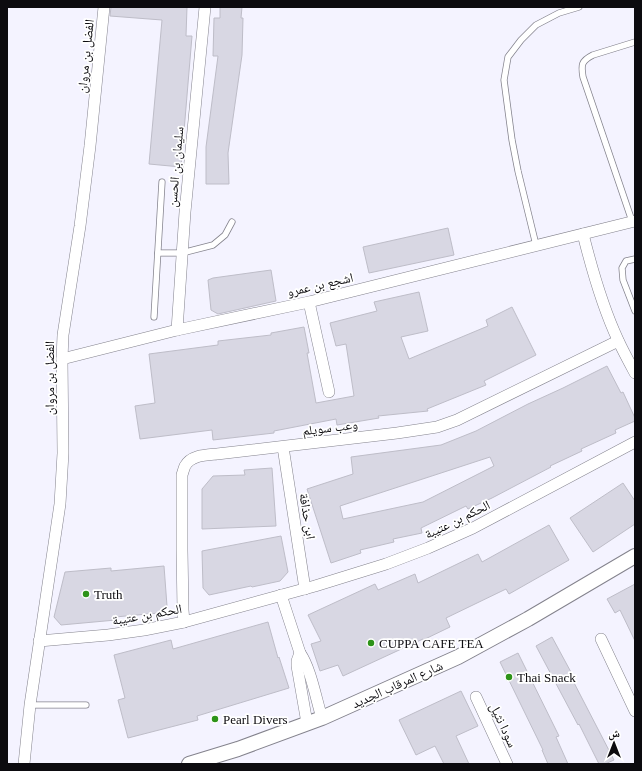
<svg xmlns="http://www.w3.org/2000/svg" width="642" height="771" font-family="'Times New Roman','Noto Naskh Arabic',serif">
<rect width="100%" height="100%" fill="#f4f3ff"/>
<g fill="#d8d7e3" stroke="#bebdc8" fill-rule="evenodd">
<polygon points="111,7 187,7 186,36 192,36 181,167 149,164 162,20 110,16"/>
<polygon points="220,7 242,7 241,18 243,18 242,55 228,153 229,184 206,184 206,147 218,56 213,56 214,18 220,18"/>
<polygon points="448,228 454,255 369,273 363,247"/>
<polygon points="271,270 276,301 218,314 211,310 208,280 213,278"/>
<polygon points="419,292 428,331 401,337 409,359 488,326 486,320 512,307 536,355 484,381 486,385 427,409 428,411 378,416 379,418 337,425 336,419 274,431 274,433 213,440 212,430 140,439 135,406 155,403 149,354 218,345 218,341 271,335 271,333 304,327 309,353 307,353 316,403 354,396 346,344 336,346 330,323 377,311 374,302"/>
<path d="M607 366 621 393 623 392 635 418V421L615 430 616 433 581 449 582 451 550 466 551 467 492 498 468 509 466 506 421 528 422 533 393 539 394 542 360 550 361 553 331 563 307 489 353 474 351 457 441 445 476 431 528 404 563 388ZM490 457 494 466 423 502 343 519 340 506Z"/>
<polygon points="272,468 276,526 202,529 202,489 213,476 245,475 244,470"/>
<polygon points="623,483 635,501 635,524 593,552 570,518"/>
<polygon points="549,525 569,560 509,594 506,589 446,618 450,627 423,640 423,639 343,676 338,665 320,671 311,644 321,641 308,615 375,584 378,590 415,574 418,583 478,554 482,562"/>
<polygon points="281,536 288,572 280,581 252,587 251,586 209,595 203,588 202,551"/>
<polygon points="164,566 167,606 159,613 115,617 116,620 61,625 54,617 65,572 111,568 111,571"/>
<polygon points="635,584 635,641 620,610 615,613 607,599"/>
<polygon points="268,622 278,658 279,657 289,688 197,716 198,720 128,738 118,700 125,698 114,655 171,640 173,649"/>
<polygon points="552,637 572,674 570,675 614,760 605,764 599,764 579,724 578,725 536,646"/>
<polygon points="518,653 559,736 556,737 568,764 548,764 542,750 543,750 500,662"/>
<polygon points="461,691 478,726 456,736 469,764 444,764 435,746 416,755 399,720"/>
</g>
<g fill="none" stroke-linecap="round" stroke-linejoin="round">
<g stroke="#84838d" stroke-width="7">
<g id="service">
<path d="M632 221 583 77C581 65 581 61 593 55L635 42"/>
<polyline points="536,245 518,171 512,140 504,80 508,57 521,40 536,25 559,13 579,7"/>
<polyline points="158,253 182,253 213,245 225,235 232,222"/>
<polyline points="635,259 626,261 622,268 623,280 635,311"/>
<polyline points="154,317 162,182"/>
<polyline points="30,705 86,705"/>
</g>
</g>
<g stroke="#84838d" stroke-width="12">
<g id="minor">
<path d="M583 234C592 270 602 306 618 340 623 351 629 362 635 373"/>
<polyline points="309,302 329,392"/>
<polyline points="177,330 185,212 205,7"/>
<polyline points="62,359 177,330 309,302 635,221"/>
<polyline points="283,447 305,589"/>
<path d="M281 595 300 653C311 669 316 699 322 718"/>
<path d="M184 622 183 610 182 550V475C183 472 184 468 185 466 191 455 206 455 217 454L397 433 437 427 457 420 618 341"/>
<polyline points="601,639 635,711"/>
<polyline points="39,641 108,635 144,630 184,622 315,586 386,564 428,548 473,528 635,442"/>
<polyline points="300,653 297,661 297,666 307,723"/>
<polyline points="476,697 507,764"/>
<polyline points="24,764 30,705 60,504 63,453 62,359 63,335 80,226 90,146 104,7"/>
</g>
</g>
<g stroke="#84838d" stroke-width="16">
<polyline id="tertiary" points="189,764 238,749 322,718 458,657 528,619 635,556"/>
</g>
<use href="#service" stroke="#fff" stroke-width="5.5"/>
<use href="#minor" stroke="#fff" stroke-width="11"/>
<use href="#tertiary" stroke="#fff" stroke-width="14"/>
</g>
<g fill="#2d9318" stroke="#fff" stroke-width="1.5">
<circle cx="86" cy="594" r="4"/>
<circle cx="371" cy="643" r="4"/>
<circle cx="509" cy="677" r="4"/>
<circle cx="215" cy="719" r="4"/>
</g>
<g text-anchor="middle" stroke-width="3.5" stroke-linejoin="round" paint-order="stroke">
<g font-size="13" fill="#0c0b0f" stroke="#fff">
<text transform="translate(85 56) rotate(-84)" y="5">الفضل بن مروان</text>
<text transform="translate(175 167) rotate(-85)" y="5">سليمان بن الحسن</text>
<text transform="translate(320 284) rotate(-13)" y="5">اشجع بن عمرو</text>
<text transform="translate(49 378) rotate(-90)" y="5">الفضل بن مروان</text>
<text transform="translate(330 427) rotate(-7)" y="5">وعب سويلم</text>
<text transform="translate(308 516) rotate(81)" y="5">ابن حذافة</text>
<text transform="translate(457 519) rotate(-26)" y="5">الحكم بن عتيبة</text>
<text transform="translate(147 614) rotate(-10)" y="5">الحكم بن عتيبة</text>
<text transform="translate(397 684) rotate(-24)" y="5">شارع المرقاب الجديد</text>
<text transform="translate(504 725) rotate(65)" y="5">سودا نثيل</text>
</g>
<g font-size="13" fill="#0c0b0f" stroke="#fff" text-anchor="start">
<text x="94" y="599">Truth</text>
<text x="379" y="648">CUPPA CAFE TEA</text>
<text x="517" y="682">Thai Snack</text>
<text x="223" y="724">Pearl Divers</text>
</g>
</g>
<rect width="642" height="771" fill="none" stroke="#0c0b0f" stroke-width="16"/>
<g transform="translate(614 743)" stroke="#ffffff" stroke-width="3" paint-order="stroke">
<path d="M0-3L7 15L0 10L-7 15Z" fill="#0c0b0f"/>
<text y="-6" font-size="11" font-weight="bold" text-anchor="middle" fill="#0c0b0f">ش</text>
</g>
</svg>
